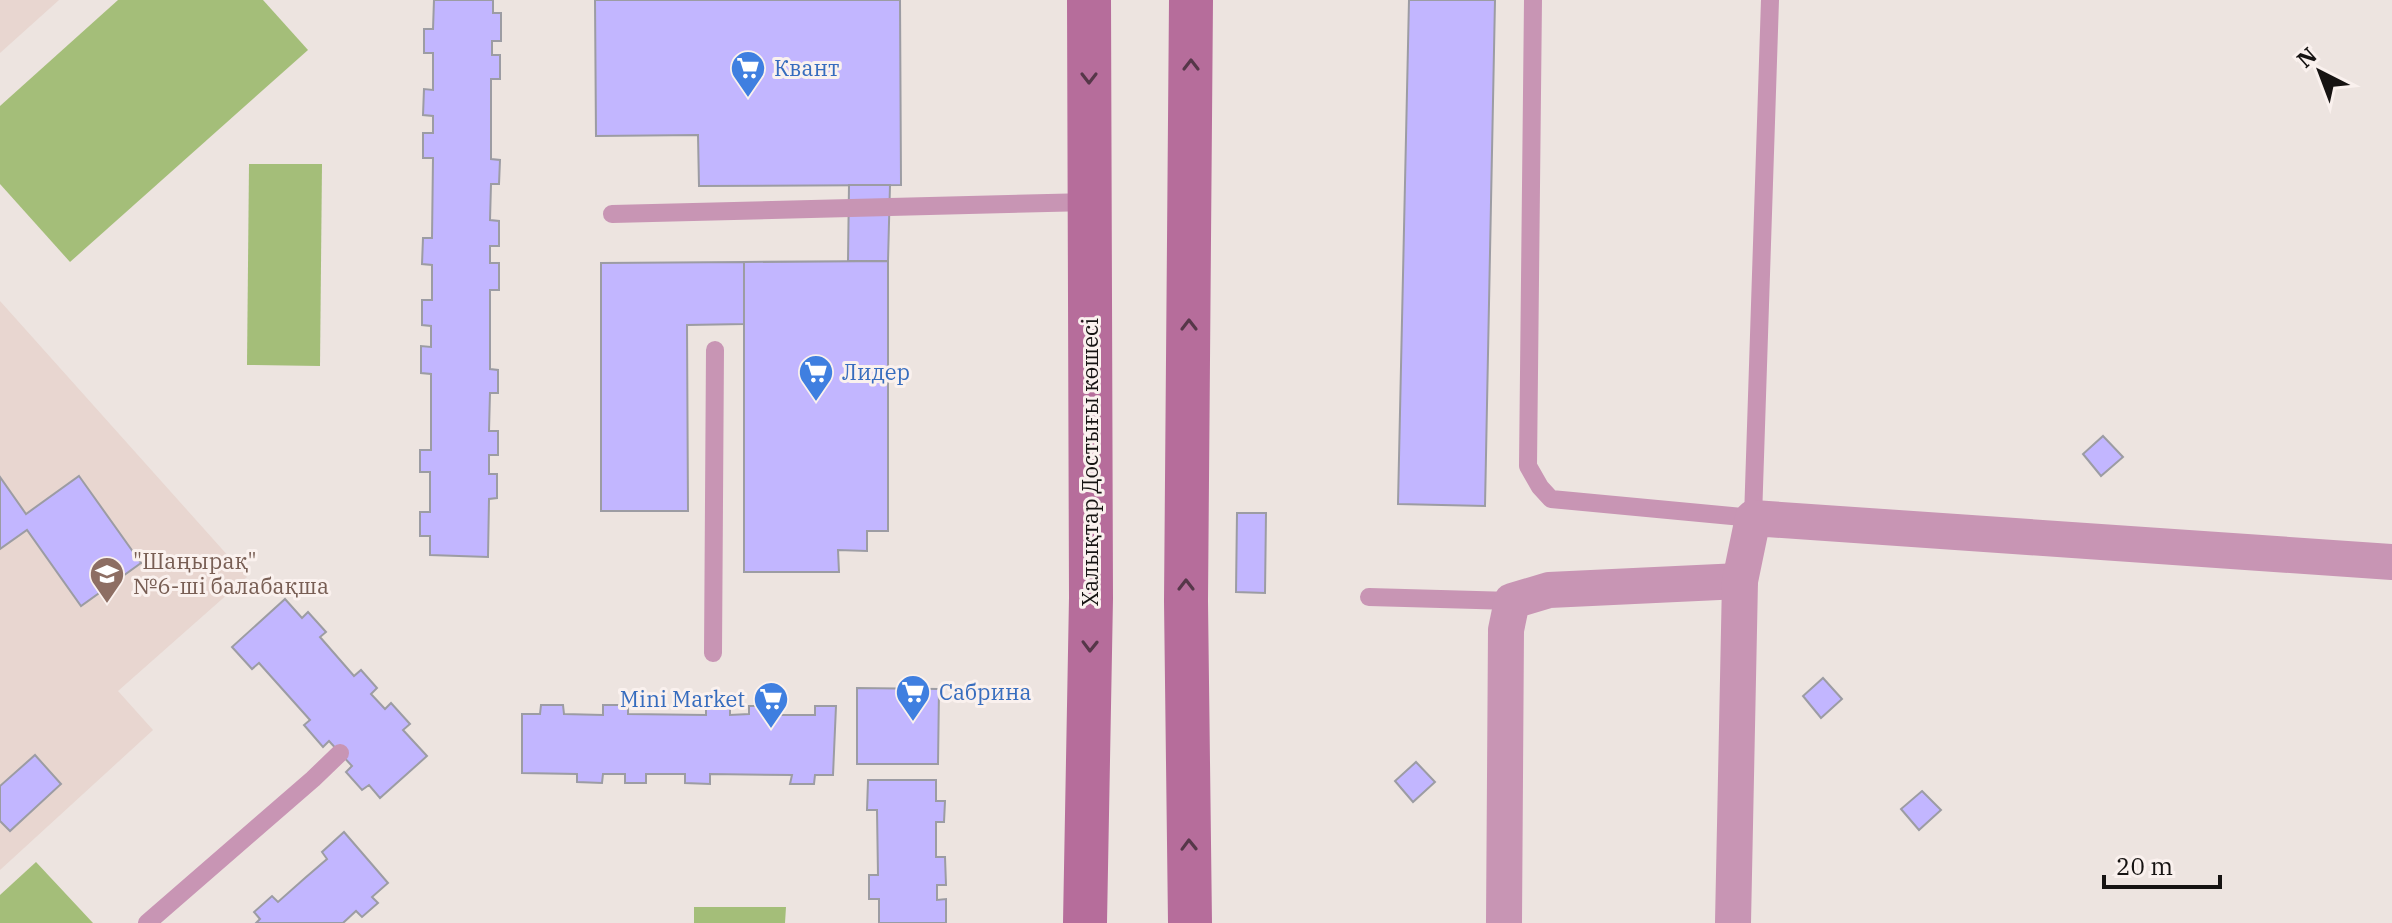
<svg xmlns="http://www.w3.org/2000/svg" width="2392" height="923" font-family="'IBM Plex Serif',serif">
<rect width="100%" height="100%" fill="#ede4e0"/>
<g fill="#e8d6d0">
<polygon points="0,0 59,0 0,53"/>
<polygon points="0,301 247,577 118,691 153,730 0,870"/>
</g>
<g fill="#a4be79">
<polygon points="118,0 263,0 308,50 70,262 0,184 0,106"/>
<polygon points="249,164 322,164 320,366 247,365"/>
<polygon points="36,862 93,923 0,923 0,895"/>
<polygon points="694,907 786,907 785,923 694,923"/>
</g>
<g fill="#c2b6ff" stroke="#9c9ca3" stroke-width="2">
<polygon points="434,0 493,0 493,13 501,13 501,41 492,41 492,55 500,55 500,79 491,79 491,159 500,160 499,184 491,184 490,220 499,221 499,246 490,246 490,263 499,263 499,290 490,290 490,369 498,370 498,393 490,393 489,431 498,431 498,455 489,455 489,474 497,474 497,498 489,499 488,557 430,555 430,536 420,536 420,512 430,512 430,472 420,472 420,450 431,450 431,374 421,373 421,346 431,347 431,326 422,325 422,300 432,300 432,265 422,264 423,238 432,238 433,158 423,158 423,133 433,133 433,116 423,115 424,89 433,90 433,53 424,53 424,29 433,29"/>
<polygon points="595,0 900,0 901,185 699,186 698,135 596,136"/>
<polygon points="1409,0 1495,0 1485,506 1398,504"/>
<polygon points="849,185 890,185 888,261 848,261"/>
<polygon points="888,261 888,531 867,531 867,551 838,550 839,572 744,572 744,262"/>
<polygon points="744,262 744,324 687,325 688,511 601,511 601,263"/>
<polygon points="2103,436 2123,457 2101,476 2083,454"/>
<polygon points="79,476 141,563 81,606 27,530 0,549 0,477 26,514"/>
<polygon points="1237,513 1266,513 1265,593 1236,592"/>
<polygon points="285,599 302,618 308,612 326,632 320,637 354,676 361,670 377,688 371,694 385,709 391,703 410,724 403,730 427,756 380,798 369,785 362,790 346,772 352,766 329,741 323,747 304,725 310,720 259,663 252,669 232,647"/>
<polygon points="1823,678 1842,699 1821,718 1803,696"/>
<polygon points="857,688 939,689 938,764 857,764"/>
<polygon points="541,705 563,705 564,714 603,715 603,705 628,705 628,714 706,715 706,706 730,706 730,715 749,714 749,706 775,706 776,715 815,715 815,706 836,706 833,775 815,775 814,784 790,784 792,775 710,774 710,784 685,783 685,774 646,774 646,783 625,783 625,774 603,774 602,783 577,782 577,774 522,773 522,714 540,714"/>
<polygon points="35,755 61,784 10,831 0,821 0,786"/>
<polygon points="1416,762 1435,782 1413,802 1395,781"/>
<polygon points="868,780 936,780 936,801 945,801 944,822 936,822 936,857 945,857 946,885 937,885 937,900 946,899 946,923 879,923 879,899 869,899 869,875 878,875 877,810 867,810"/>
<polygon points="1922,791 1941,810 1919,830 1901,809"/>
<polygon points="344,832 388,883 372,897 378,903 362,917 356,911 343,923 256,923 260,919 254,912 272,896 278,902 305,878 327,859 322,852"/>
</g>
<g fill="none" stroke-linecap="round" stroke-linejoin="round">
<g stroke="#c895b4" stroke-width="18">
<polyline points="1533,0 1528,466 1540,487 1551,499 1753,518 1770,0"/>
<polyline points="612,214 1090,202"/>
<polyline points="1369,597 1512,601"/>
<polyline points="713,653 715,350"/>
<polyline points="147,923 313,779 340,753"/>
</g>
<g stroke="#c895b4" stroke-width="36">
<polyline points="1504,923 1506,630 1512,601 1549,590 1740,581"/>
<polyline points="1733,923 1740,581 1753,518 2392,562"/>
</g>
<g stroke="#b66d9b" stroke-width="44">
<polyline points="1085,923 1091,598 1089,0"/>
<polyline points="1190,923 1186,601 1191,0"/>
</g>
</g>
<defs><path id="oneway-chevron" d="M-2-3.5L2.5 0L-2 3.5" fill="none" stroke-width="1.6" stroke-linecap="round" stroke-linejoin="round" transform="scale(2)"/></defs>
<g stroke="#563749">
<use href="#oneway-chevron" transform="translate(1191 65) rotate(-90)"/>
<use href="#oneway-chevron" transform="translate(1089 78) rotate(90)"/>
<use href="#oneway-chevron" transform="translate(1189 325) rotate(-90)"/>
<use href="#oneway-chevron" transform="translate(1186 585) rotate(-90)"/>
<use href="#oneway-chevron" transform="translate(1090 646) rotate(91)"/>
<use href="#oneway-chevron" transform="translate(1189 845) rotate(-91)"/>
</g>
<defs>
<g id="supermarket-pin" transform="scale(1.8)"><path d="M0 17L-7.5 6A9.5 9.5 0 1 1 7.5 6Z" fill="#3f7fe0" stroke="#faf1ee"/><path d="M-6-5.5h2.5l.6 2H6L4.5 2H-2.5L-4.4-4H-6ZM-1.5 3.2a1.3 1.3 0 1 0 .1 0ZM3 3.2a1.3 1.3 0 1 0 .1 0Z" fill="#fff"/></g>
<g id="school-pin" transform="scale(1.8)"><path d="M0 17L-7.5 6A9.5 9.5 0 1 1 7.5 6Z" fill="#8d6e63" stroke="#faf1ee"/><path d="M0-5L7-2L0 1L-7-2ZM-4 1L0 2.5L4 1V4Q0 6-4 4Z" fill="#fff"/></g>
</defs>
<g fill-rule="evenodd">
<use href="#supermarket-pin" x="748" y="68"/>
<use href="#supermarket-pin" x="816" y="372"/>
<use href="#school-pin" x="107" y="574"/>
<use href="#supermarket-pin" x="913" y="692"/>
<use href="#supermarket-pin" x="771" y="699"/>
</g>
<g text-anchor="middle" stroke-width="6" stroke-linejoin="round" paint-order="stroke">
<g font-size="22" fill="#366cbe" stroke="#faf1ee" text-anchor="start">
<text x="774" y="76">Квант</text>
<text x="842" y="380">Лидер</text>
<text x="939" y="700">Сабрина</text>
<text x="745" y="707" text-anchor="end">Mini Market</text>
</g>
<g font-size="22" fill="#161312" stroke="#faf1ee">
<text transform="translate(1090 462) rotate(-90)" y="8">Халықтар Достығы көшесі</text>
</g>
<g font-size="22" fill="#785e54" stroke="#faf1ee" text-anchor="start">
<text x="133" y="569">"Шаңырақ"<tspan x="133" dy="25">№6-ші балабақша</tspan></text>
</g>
</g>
<g transform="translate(2320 72) rotate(318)" stroke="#faf1ee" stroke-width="6" paint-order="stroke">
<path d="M0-6L14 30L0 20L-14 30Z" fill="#161312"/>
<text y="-12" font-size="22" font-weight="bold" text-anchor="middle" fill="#161312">N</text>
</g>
<path d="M2104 875v12h116v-12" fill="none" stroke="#161312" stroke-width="4"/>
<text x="2116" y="875" font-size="24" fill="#161312" stroke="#faf1ee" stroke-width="6" paint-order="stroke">20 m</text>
</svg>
